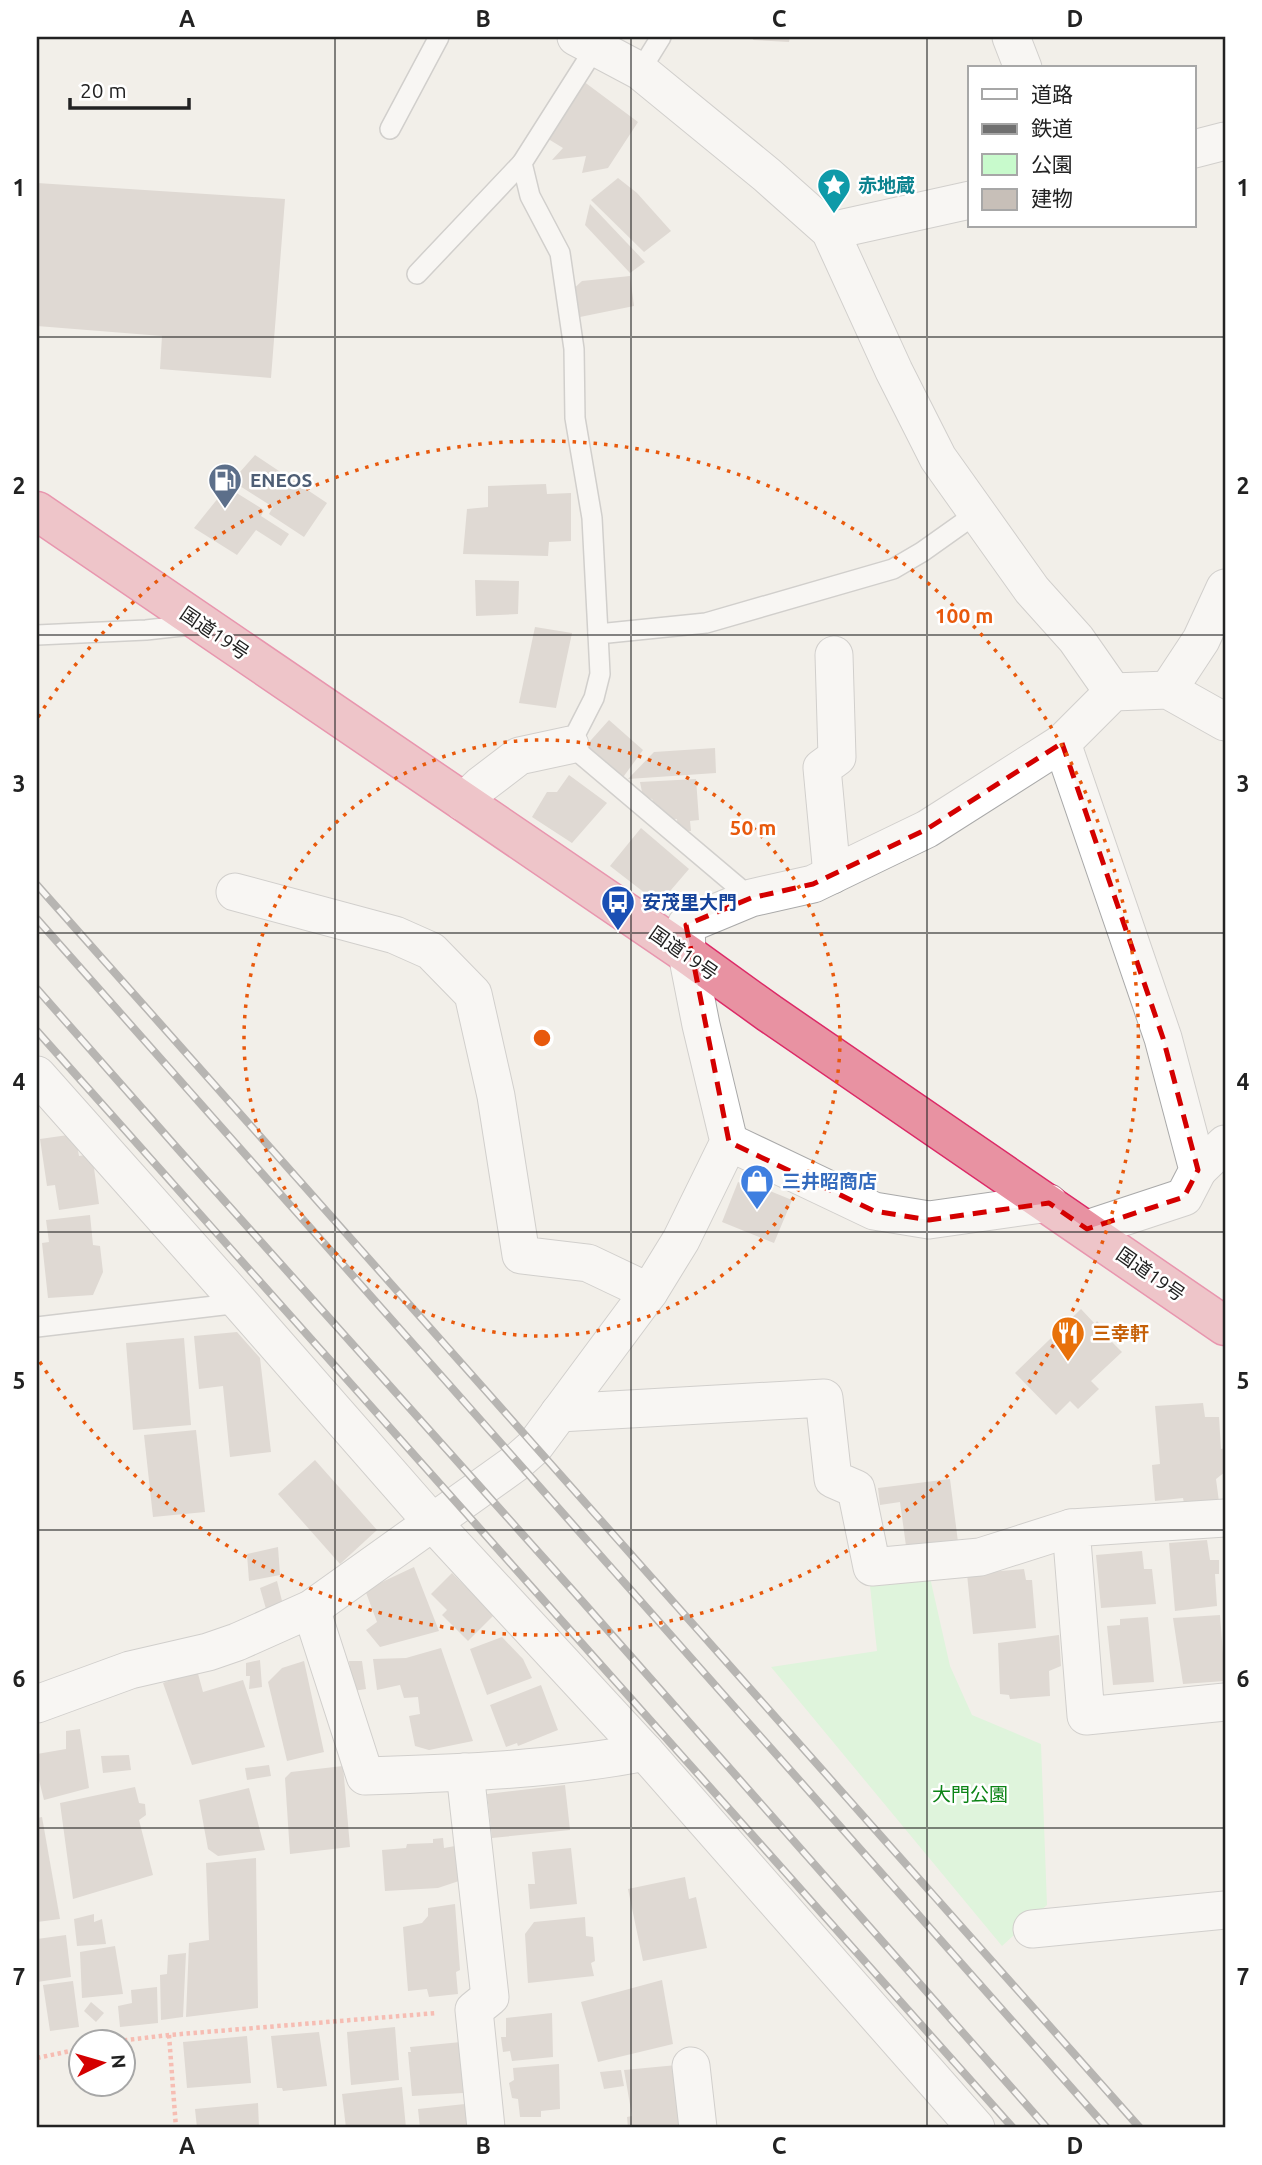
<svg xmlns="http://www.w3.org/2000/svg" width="1262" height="2165" font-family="Ubuntu,'Noto Sans JP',sans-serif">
<rect width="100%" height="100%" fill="#f2efe9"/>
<polygon fill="#c8facc" points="929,1573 950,1666 972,1715 1041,1744 1047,1905 1002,1946 771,1667 877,1651 870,1586"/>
<g fill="#c7bfb8">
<polygon points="754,37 790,37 789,42 753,40"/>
<polygon points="583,81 638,122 608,168 582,173 586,156 552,160 563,148 545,137"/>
<polygon points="618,178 637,193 671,231 644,252 591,200"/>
<polygon points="37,183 285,199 271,378 160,369 162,336 37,326"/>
<polygon points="590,204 645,262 630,273 585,225"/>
<polygon points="630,276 634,306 575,318 571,291 582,281"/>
<polygon points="255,455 327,503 304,537 269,514 273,507 232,481"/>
<polygon points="546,484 547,494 571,493 571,541 549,542 548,556 463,554 467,509 488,507 488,486"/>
<polygon points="227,487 264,510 261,516 289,534 281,546 256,530 237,555 194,528"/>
<polygon points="475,580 519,581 518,614 476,616"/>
<polygon points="535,627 572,633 556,708 519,703"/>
<polygon points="609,720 643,750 621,780 583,749"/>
<polygon points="715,748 716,773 628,779 654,752"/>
<polygon points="569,775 607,803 572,843 532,817 547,792 557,792"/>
<polygon points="696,779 699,820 690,821 691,831 678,831 677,819 665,820 652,799 643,797 640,782"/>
<polygon points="641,828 689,869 659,904 610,866"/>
<polygon points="75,1134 79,1156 92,1154 99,1204 59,1210 55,1185 47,1186 40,1139"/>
<polygon points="745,1181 792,1200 774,1243 722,1222 738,1182 744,1184"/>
<polygon points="90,1215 93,1245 100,1246 103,1272 93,1295 48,1298 42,1243 49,1242 46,1220"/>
<polygon points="1081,1309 1095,1324 1097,1321 1110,1335 1107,1337 1122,1352 1091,1381 1099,1389 1078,1409 1070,1401 1056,1415 1015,1373"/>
<polygon points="237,1332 260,1358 271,1452 230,1457 223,1386 199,1389 194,1336"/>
<polygon points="184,1338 191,1425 133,1430 126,1343"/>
<polygon points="1203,1403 1205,1417 1219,1417 1221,1449 1225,1448 1225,1472 1216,1479 1219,1502 1184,1503 1183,1498 1155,1501 1152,1465 1160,1464 1155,1406"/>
<polygon points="196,1430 205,1512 153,1517 144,1435"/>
<polygon points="315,1460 377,1530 340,1564 278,1494"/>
<polygon points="950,1479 958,1542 906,1546 900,1502 880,1505 878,1488"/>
<polygon points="1207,1540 1210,1560 1219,1560 1219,1574 1215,1574 1217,1606 1175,1611 1169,1543"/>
<polygon points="278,1547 280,1575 249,1581 247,1554"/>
<polygon points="1142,1551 1144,1569 1152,1569 1156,1604 1101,1608 1096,1555"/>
<polygon points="414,1567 439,1631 380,1647 366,1630 377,1622 365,1590"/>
<polygon points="1024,1569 1026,1580 1032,1580 1036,1628 973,1634 967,1574"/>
<polygon points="452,1573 494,1615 468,1641 442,1615 447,1610 431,1594"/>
<polygon points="277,1581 282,1601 266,1609 260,1588"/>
<polygon points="1220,1615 1225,1681 1183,1684 1173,1618"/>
<polygon points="1148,1617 1154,1682 1113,1685 1107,1626 1120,1625 1120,1619"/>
<polygon points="1059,1635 1061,1666 1049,1671 1050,1696 1010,1699 1009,1695 1000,1694 998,1643"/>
<polygon points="502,1637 523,1659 532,1678 487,1695 470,1649"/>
<polygon points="441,1648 473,1741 429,1750 415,1746 409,1716 420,1714 418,1697 404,1698 400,1685 377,1690 373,1659 406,1658"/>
<polygon points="260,1660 262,1687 249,1689 250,1676 246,1676 246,1663"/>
<polygon points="304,1661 324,1752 287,1761 268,1682 282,1668"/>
<polygon points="349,1661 362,1661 366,1689 353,1691"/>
<polygon points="197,1670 203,1692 243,1680 265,1747 192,1765 163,1683"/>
<polygon points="541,1685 558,1730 518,1746 517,1743 506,1747 490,1705"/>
<polygon points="80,1729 89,1788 44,1800 37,1772 37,1754 66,1749 66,1731"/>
<polygon points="129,1755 131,1770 103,1773 101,1756"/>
<polygon points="269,1765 271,1776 247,1780 245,1768"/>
<polygon points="343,1766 350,1847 290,1854 285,1778 291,1772"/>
<polygon points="565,1785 570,1830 492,1838 487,1794"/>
<polygon points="135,1787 139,1803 145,1804 146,1815 139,1820 153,1875 73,1899 60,1803"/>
<polygon points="249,1788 265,1850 218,1856 208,1849 199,1800"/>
<polygon points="42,1817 60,1919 37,1922 37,1818"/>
<polygon points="443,1838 444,1848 455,1846 459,1881 438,1888 385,1891 382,1850 406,1848 407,1844 433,1843 433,1839"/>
<polygon points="571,1848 577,1904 530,1909 528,1884 535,1884 532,1852"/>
<polygon points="256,1858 258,2008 186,2017 189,1943 209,1940 206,1863"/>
<polygon points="685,1877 689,1899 696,1897 707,1948 643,1961 628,1889"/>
<polygon points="455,1904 460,1970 456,1972 458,1994 429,1997 427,1989 408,1991 403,1927 422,1923 428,1916 428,1908"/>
<polygon points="94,1914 94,1922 102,1919 106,1944 77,1946 74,1919"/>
<polygon points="585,1917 586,1936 593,1937 595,1961 591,1963 594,1976 528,1983 525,1934 534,1922"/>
<polygon points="66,1935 71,1977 37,1982 37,1939"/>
<polygon points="115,1946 123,1994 82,1998 80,1952"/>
<polygon points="186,1953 183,2017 161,2020 160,1975 167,1974 168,1955"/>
<polygon points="662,1980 673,2044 598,2062 581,2002"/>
<polygon points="73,1981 79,2027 50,2031 43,1985"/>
<polygon points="157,1987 158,2023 120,2027 118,2006 132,2003 131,1990"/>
<polygon points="91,2002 104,2013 96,2022 84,2011"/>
<polygon points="552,2013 553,2057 512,2061 510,2051 503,2052 501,2037 506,2037 506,2018"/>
<polygon points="395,2027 399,2080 351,2085 347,2032"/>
<polygon points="319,2032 327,2086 283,2091 282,2088 277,2088 271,2036"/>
<polygon points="247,2036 251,2083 187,2088 183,2042"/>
<polygon points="461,2042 463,2093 412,2096 408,2052 411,2052 410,2047"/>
<polygon points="559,2064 560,2109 541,2111 541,2117 520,2117 518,2099 512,2098 509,2083 514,2080 513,2068"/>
<polygon points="677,2065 685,2128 628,2128 627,2117 632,2116 624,2070"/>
<polygon points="621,2070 624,2086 604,2089 600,2072"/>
<polygon points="402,2087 406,2128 346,2128 342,2094"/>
<polygon points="258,2103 259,2128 197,2128 195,2109"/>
<polygon points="465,2104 467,2128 420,2128 418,2109"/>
</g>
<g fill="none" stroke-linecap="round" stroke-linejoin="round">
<g stroke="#a9a9a9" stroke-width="22">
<g id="lane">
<polyline points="595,48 522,163 530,196 560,253 574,349 575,418 592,518 598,634"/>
<polyline points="640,71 661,37"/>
<polyline points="390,129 439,37"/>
<polyline points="417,274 522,163"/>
<polyline points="37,635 146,630 200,624"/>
<polyline points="751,898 570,745 594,698 600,674 598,634 706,623 893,569 922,552 977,513"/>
<polyline points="37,1327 240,1303"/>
</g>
</g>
<g stroke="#a9a9a9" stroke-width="39">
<g id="street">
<polyline points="576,37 640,71 767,175 830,231 894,371 938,458 1032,590 1076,639 1113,692"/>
<polyline points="1011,37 1023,68"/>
<polyline points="1194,149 1225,141"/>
<polyline points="830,231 970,200"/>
<polyline points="1168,690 1201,640 1225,588"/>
<polyline points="1062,743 1163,1038 1198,1170 1184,1197 1087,1229"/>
<polyline points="463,802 481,785 519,756 570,745"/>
<polyline points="832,875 822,768 837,757 834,655"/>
<polyline points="235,892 395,935 431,951 473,994 496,1096 521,1255 588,1263 649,1292"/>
<polyline points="37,1075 240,1303 432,1522 645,1752 976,2128"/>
<polyline points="729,1142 874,1211 929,1220 1049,1203"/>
<polyline points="1198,1170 1225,1144"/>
<polyline points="559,1413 824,1398 833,1479 856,1489 872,1567 980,1557 1071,1528"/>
<polyline points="1225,1518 1071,1528 1086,1716 1225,1702"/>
<path d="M311 1609 365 1776C459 1773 553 1770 645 1752"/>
<polyline points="37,1704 130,1670 208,1652 237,1642 311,1609 517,1462 534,1447 649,1292 681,1240 729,1142 701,1025 687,954 686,925 751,898 813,884 927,829 1062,743 1113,692 1168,690 1225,722"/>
<polyline points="465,1772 490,1997 474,2010 486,2128"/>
<polyline points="1032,1929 1225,1910"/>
<polyline points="691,2066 698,2128"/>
</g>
</g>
<g stroke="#dc2a67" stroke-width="41">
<polyline id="highway" points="37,511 687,954 769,1013 1225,1326"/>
</g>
<g stroke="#fa8072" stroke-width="4.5" stroke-dasharray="3.5 3.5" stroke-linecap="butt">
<polyline points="169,2035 176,2128"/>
<polyline points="110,2042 169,2035 437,2013"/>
<polyline points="37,2058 80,2049"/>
</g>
<use href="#lane" stroke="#fff" stroke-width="19"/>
<use href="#street" stroke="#fff" stroke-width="37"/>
<use href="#highway" stroke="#e892a2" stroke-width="38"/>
<g stroke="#707070" stroke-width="8">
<g id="rail">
<polyline points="37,885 1140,2128"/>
<polyline points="37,919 1107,2128"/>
<polyline points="37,989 178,1149 575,1593 1047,2128"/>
<polyline points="37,1031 1013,2128"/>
</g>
</g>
<use href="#rail" stroke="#fff" stroke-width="5" stroke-dasharray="16" stroke-linecap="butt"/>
</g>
<path d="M0 0H1262V2165H0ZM1062 743 1163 1038 1198 1170 1184 1197 1087 1229 1049 1203 929 1220 874 1211 729 1142 686 925 751 898 813 884 927 829Z" fill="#f2efe9" fill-opacity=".55" fill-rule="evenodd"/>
<path fill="none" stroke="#d40000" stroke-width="5" stroke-dasharray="14 9" stroke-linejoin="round" d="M1062 743 1163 1038 1198 1170 1184 1197 1087 1229 1049 1203 929 1220 874 1211 729 1142 686 925 751 898 813 884 927 829Z"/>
<path fill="none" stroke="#222" stroke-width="2" stroke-opacity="0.55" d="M335 37V2128M631 37V2128M927 37V2128M37 337H1225M37 635H1225M37 933H1225M37 1232H1225M37 1530H1225M37 1828H1225"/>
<g fill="none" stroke="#e8590c" stroke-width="3.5" stroke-dasharray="3.5 7">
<circle cx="542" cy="1038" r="298"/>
<path d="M38 717A597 597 0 1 1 38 1359"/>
</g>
<defs>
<g id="sight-pin" transform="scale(1.75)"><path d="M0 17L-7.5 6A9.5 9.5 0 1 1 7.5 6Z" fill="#0f9aa8" stroke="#fff"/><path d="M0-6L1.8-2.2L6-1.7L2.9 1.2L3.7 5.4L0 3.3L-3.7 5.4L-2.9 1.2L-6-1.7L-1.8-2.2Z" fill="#fff"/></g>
<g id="fuel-pin" transform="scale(1.75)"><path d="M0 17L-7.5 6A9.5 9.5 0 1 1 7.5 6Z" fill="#5c6f8a" stroke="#fff"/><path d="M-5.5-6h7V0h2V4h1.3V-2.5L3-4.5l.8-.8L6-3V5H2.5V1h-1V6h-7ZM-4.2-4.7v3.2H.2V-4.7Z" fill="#fff"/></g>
<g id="bus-pin" transform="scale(1.75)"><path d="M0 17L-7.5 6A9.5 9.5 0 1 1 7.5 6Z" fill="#1a4fb4" stroke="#fff"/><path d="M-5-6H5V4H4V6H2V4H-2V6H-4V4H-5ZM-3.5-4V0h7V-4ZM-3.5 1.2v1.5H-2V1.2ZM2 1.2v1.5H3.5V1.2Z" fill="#fff"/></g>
<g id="shop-pin" transform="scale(1.75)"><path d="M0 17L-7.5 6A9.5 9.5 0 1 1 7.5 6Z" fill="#3f7fe0" stroke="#fff"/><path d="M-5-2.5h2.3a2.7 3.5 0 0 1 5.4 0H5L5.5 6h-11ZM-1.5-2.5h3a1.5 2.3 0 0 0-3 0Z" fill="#fff"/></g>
<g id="restaurant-pin" transform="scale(1.75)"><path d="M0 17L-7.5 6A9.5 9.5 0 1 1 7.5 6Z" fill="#e8710a" stroke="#fff"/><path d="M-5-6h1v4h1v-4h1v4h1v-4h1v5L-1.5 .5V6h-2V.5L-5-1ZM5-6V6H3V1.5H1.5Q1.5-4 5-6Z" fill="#fff"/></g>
</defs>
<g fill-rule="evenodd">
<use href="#sight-pin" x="834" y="185"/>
<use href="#fuel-pin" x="225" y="480"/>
<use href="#bus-pin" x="618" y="902"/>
<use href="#shop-pin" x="757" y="1181"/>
<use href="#restaurant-pin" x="1068" y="1333"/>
</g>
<g text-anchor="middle" stroke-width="5" stroke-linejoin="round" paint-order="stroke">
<g font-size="19" font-weight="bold" fill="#0d838f" stroke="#fff" text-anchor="start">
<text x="858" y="192">赤地蔵</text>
</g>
<g font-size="19" font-weight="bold" fill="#4e5e75" stroke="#fff" text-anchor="start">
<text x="250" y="487">ENEOS</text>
</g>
<g font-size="19" fill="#222" stroke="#fff">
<text transform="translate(215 633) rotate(34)" y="7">国道19号</text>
<text transform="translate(684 953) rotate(35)" y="7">国道19号</text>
<text transform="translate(1151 1274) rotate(35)" y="7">国道19号</text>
</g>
<g font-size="19" font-weight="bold" fill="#164399" stroke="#fff" text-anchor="start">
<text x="642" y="909">安茂里大門</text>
</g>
<g font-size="19" font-weight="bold" fill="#366cbe" stroke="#fff" text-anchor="start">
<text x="782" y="1188">三井昭商店</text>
</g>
<g font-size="19" font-weight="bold" fill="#c56008" stroke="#fff" text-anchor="start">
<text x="1092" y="1340">三幸軒</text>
</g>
<g font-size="19" fill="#0c8416" stroke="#fff">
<text x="970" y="1801">大門公園</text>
</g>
</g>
<circle cx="542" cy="1038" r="10" fill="#e8590c" stroke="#fff" stroke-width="3.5"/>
<g font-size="21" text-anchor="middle" font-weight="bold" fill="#e8590c" stroke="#fff" stroke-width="5" stroke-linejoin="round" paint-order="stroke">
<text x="964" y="623">100 m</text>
<text x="753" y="835">50 m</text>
</g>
<rect width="1262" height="2165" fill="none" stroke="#ffffff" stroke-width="77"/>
<rect x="968" y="66" width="228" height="161" fill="#ffffff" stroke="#a7a7a7" stroke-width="2"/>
<rect x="982" y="89" width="35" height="10" fill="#ffffff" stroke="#a7a7a7" stroke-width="2"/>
<text x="1031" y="102" font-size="21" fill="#222222">道路</text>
<rect x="982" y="124" width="35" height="10" fill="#707070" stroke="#a7a7a7" stroke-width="2"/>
<text x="1031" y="136" font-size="21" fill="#222222">鉄道</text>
<rect x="982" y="154" width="35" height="21" fill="#c8facc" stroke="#a7a7a7" stroke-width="2"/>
<text x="1031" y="172" font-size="21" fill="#222222">公園</text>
<rect x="982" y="189" width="35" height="21" fill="#c7bfb8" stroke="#a7a7a7" stroke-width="2"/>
<text x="1031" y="206" font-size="21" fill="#222222">建物</text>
<g transform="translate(102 2063) rotate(85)"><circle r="33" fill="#ffffff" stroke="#a7a7a7" stroke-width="2"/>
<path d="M0-5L12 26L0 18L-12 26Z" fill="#d40000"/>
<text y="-10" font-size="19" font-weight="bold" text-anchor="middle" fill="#222222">N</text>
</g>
<path d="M70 98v10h119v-10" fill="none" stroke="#222222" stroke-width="3.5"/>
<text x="80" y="98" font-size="21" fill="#222222" stroke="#ffffff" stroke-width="5" paint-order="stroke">20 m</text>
<rect x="38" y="38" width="1186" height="2088" fill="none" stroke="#222" stroke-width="2.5"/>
<g font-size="23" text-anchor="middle" font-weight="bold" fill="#222">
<text x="187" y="27">A</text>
<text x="483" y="27">B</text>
<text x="779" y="27">C</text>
<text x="1075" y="27">D</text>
<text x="19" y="196">1</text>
<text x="1243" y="196">1</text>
<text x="19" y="494">2</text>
<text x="1243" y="494">2</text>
<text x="19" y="792">3</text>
<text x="1243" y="792">3</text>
<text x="19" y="1090">4</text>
<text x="1243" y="1090">4</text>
<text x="19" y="1389">5</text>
<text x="1243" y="1389">5</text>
<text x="19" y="1687">6</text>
<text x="1243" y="1687">6</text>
<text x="19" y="1985">7</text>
<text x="1243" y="1985">7</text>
<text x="187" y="2154">A</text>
<text x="483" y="2154">B</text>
<text x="779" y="2154">C</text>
<text x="1075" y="2154">D</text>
</g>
</svg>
